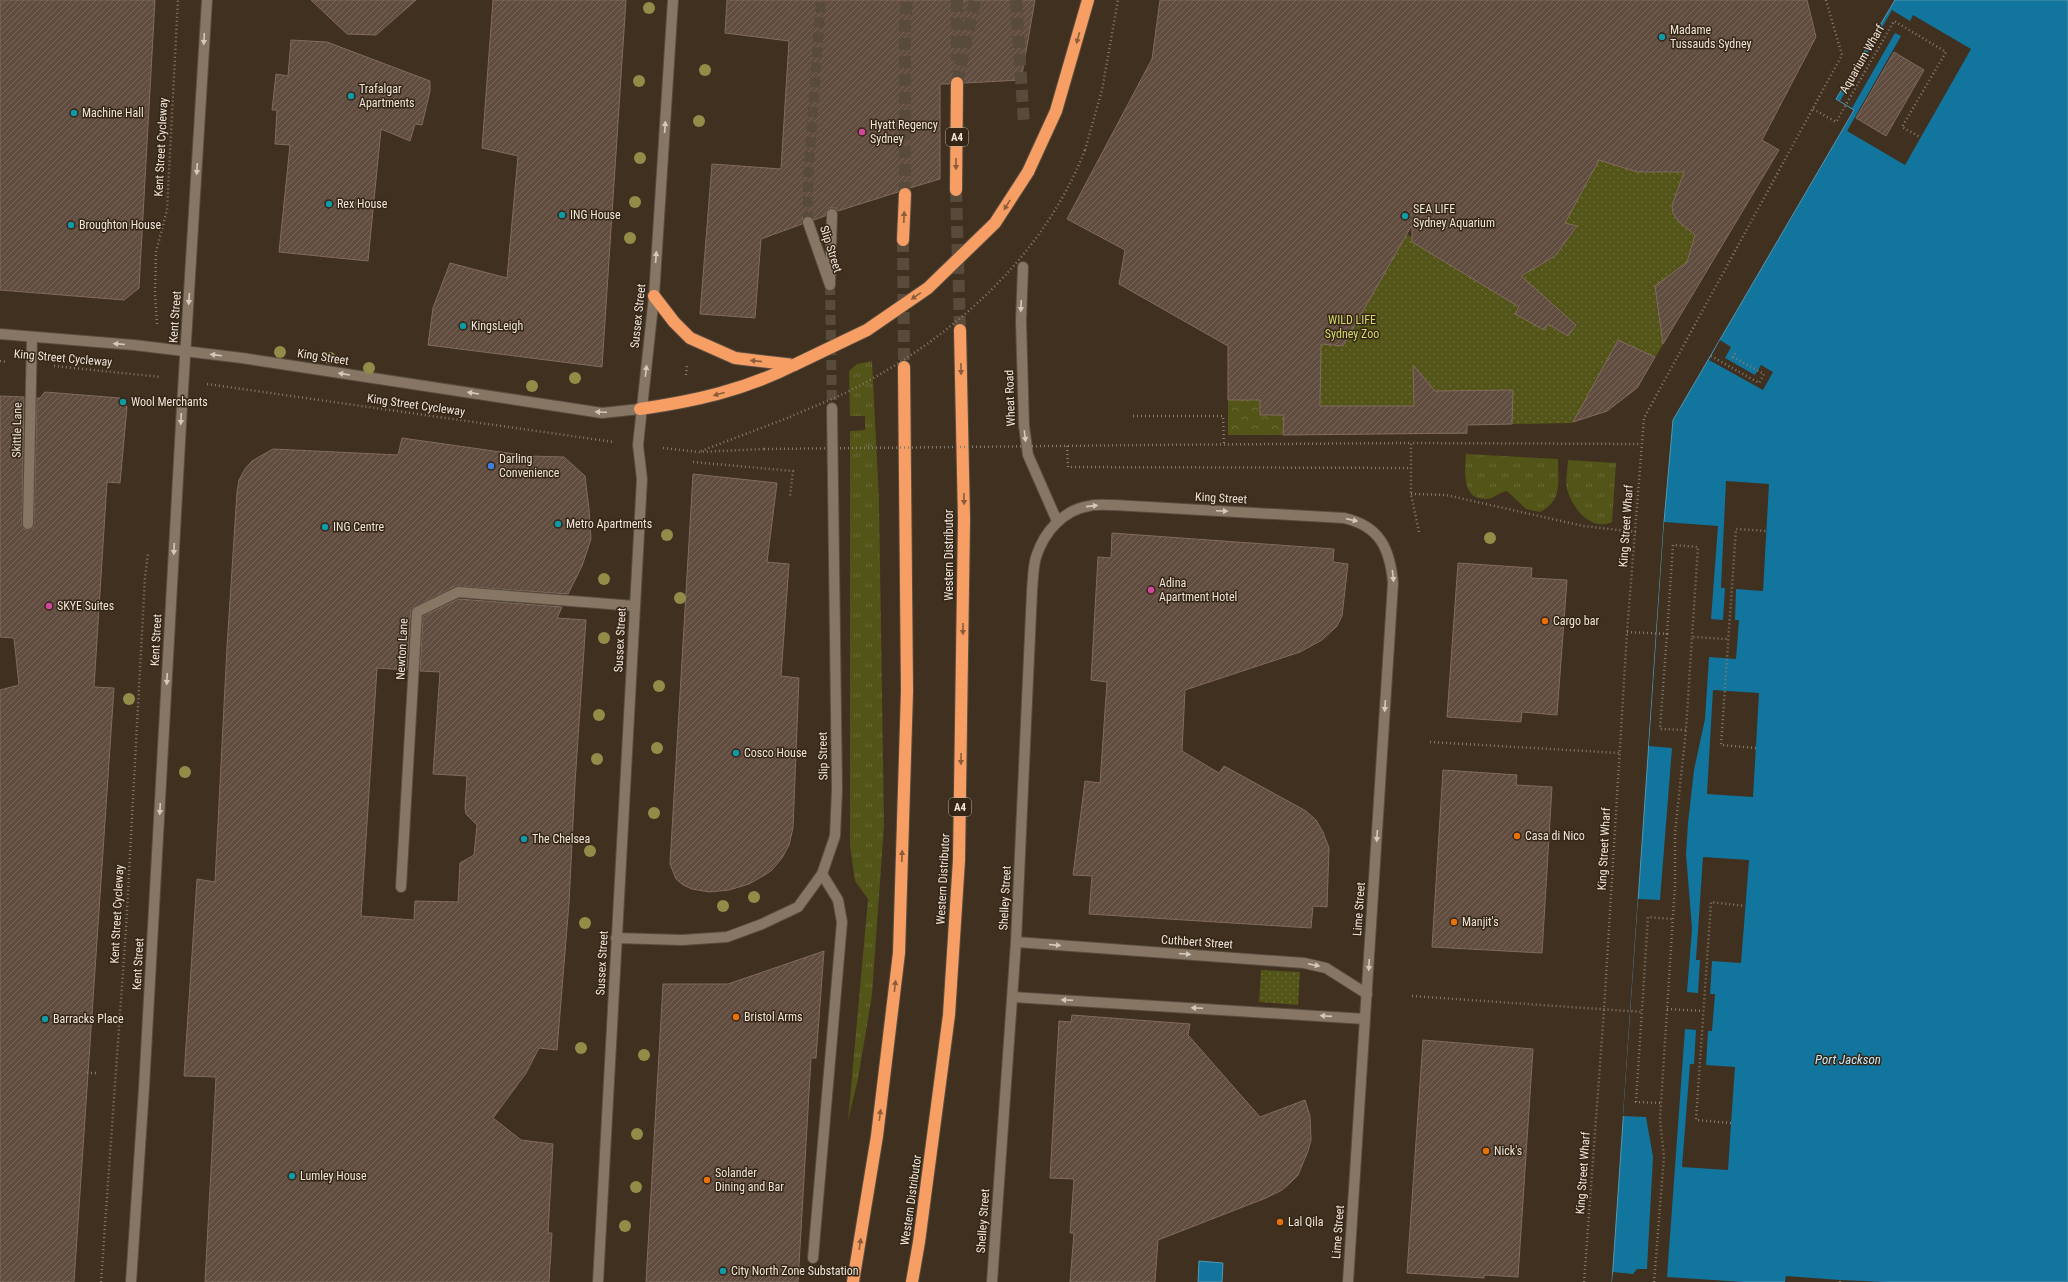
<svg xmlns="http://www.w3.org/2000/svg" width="2068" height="1282" font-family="'Roboto Condensed',sans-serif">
<defs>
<pattern id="grass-tufts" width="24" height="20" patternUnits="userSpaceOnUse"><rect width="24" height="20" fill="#525418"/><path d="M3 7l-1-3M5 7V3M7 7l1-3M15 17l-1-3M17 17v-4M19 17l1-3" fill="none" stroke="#6b6c39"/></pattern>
<pattern id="forest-crowns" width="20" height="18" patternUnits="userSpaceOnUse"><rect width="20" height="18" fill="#525418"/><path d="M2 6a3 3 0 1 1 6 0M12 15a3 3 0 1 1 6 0" fill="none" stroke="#6b6c39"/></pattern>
<pattern id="park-dots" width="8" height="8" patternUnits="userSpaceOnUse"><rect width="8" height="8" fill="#525418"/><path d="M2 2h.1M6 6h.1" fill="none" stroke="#6b6c39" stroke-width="1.8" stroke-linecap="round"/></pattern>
<pattern id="building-hatch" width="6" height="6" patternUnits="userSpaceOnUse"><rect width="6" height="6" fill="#614c40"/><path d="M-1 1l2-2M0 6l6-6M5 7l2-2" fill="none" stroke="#78665b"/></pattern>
</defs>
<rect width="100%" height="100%" fill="#3f3020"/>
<g fill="url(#grass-tufts)">
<polygon points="872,361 879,500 884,825 872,995 858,1079 848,1121 868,899 855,881 850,846 850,431 865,430 865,416 850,416 849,371 857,364"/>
<path d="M1466 454 1558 459C1558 481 1563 501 1540 512L1526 509 1507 491C1499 492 1494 499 1486 499 1461 500 1465 470 1466 454Z"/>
<path d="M1568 460 1616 463 1612 522C1591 532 1572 508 1567 489 1565 480 1568 469 1568 460Z"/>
</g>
<polygon fill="url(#forest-crowns)" points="1228,400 1260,400 1284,415 1283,435 1228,435"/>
<g fill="url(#park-dots)">
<polygon points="1634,70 1779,150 1637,388 1607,411 1571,423 1467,425 1467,434 1440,434 1440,425 1415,425 1415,434 1283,435 1283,415 1260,415 1260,400 1228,400 1229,336 1317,184 1510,292"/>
<polygon points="1261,970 1300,972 1298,1005 1259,1002"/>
</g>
<g fill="#12759d" stroke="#5497b0">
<polygon points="1895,0 2068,0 2068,1282 1612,1282 1664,522 1673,420 1854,110 1836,99"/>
<polygon points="1199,1261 1223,1263 1222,1282 1198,1282"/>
</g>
<g fill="#3f3020">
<polygon points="1892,10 1910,21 1913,15 1971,49 1905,165 1847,131 1901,36 1895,33 1852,108 1840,101"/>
<polygon points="1720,340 1731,347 1725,358 1755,375 1761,365 1773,372 1763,390 1709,360"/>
<polygon points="1726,481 1769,484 1763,591 1736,589 1735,620 1739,620 1736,659 1709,657 1705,719 1694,770 1688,823 1686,854 1692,929 1687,992 1698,993 1700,960 1696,960 1703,857 1749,860 1741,963 1712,961 1710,994 1715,994 1712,1031 1708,1031 1706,1065 1735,1067 1731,1123 1728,1170 1682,1167 1690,1064 1694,1064 1696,1030 1685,1029 1667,1277 1744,1282 1612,1282 1613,1272 1633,1274 1637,1269 1647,1269 1653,1157 1646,1117 1623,1116 1638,899 1660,900 1672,748 1649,746 1664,522 1718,526 1711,619 1723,620 1725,588 1721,588"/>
<polygon points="1713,690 1759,693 1753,797 1707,794"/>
<polygon points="1786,1276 1840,1280 1887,1282 1785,1282"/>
</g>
<g fill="url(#building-hatch)" stroke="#816b5e">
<polygon points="0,0 155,0 139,288 124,300 0,290"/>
<polygon points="311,0 416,0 376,35 347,34"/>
<polygon points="493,0 626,0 602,367 428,345 433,308 450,263 507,278 518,156 482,148"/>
<polygon points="727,0 1035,0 1021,80 964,83 961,77 957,76 951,79 949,84 940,84 940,179 910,188 902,187 898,192 838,211 835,208 829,208 825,216 814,220 812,217 806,216 803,218 802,224 761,239 755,318 700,314 712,164 781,169 789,41 725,33"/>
<polygon points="1160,0 1807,0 1816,37 1762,140 1779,150 1663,344 1655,286 1687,262 1695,235 1679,222 1673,213 1672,205 1684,172 1637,172 1599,160 1565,223 1577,226 1555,256 1521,276 1576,325 1568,336 1548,324 1544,330 1515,314 1519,307 1412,242 1412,225 1343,346 1321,344 1320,406 1414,406 1413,365 1435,391 1513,390 1512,424 1467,425 1467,433 1283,435 1284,415 1260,415 1260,400 1228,400 1228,346 1119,284 1125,250 1067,219 1152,59"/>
<polygon points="291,40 327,42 430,81 430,91 422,125 415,124 410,141 381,129 368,261 279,252 290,145 275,144 277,110 272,110 276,74 288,76"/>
<polygon points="1894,52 1924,70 1886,136 1856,118"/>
<polygon points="1618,340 1655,357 1637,388 1607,411 1573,422"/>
<polygon points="45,392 120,398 127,407 120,483 107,482 94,687 114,688 74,1282 0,1282 0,690 19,685 14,638 0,637 0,396 24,397 22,524 24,529 28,530 33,528 34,524 37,398 40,398"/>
<polygon points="402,438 529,456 564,457 585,476 589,509 591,539 582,566 568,594 455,586 411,609 407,670 377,668 361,916 414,920 415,901 458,902 460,863 474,855 477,825 466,814 465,808 467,776 433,774 440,672 420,671 423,616 459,599 562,607 557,618 586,620 575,783 569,903 557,1050 539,1048 526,1073 493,1118 521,1140 553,1144 548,1233 552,1233 549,1282 205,1282 216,1077 184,1076 197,879 215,882 227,647 237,492 239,480 245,469 252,461 273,449 398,455"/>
<polygon points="693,474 777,483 767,562 789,564 781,676 799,678 793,828 789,845 782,858 772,870 763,876 749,884 729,890 709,892 692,889 683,885 676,879 670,864"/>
<polygon points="1112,533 1334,549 1333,562 1348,564 1342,616 1337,626 1322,640 1300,652 1185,690 1182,751 1219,773 1224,766 1306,811 1316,820 1323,832 1329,848 1327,907 1313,906 1311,928 1089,914 1092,876 1073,875 1085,781 1100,783 1107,682 1091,680 1098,557 1111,558"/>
<polygon points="1458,563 1532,568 1531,578 1567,580 1557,715 1522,712 1521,722 1447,717"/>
<polygon points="1443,770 1517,775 1516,785 1552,787 1542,953 1432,947"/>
<polygon points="824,951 816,1058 811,1058 798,1282 646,1282 663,984 728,984"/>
<polygon points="1072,1015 1190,1024 1188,1035 1260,1117 1305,1100 1310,1116 1311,1140 1308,1151 1298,1175 1290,1183 1282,1190 1266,1198 1158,1240 1155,1282 1070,1282 1074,1233 1070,1233 1074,1179 1050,1178 1059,1021 1071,1022"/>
<polygon points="1423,1040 1533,1049 1518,1277 1484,1275 1484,1278 1407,1273"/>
</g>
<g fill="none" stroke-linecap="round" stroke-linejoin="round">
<g stroke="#594b3c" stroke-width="10" stroke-dasharray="10 5" stroke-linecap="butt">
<polyline points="808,222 808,179 821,0"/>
<polyline points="830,285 832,408"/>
</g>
<g stroke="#594b3c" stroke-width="12" stroke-dasharray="12 6" stroke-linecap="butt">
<polyline points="957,0 957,61"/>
<polyline points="1016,0 1024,125"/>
<polyline points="957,83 975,0"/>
<polyline points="956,190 960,330"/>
<polyline points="905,194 905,21 907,0"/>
<polyline points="903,240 904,367"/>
</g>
<g stroke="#594d3f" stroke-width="12">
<g id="service">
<polyline points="1023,267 1021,321 1024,426 1028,455 1057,521"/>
<polyline points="830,283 832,214"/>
<polyline points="28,524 32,337"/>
<polyline points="401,887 417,612 458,592 635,606"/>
<polyline points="813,1258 842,922 838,900 822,874"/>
</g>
</g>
<g stroke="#594d3f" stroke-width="12">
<g id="minor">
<polyline points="808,222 830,285"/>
<polyline points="616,938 682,940 727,937 762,924 798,907 822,874 835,836 837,790 832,408"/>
<polyline points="1016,942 1304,963 1326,968 1367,994"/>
<polyline points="1013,997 1365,1019"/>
<path d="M992 1282 1016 942 1032 591C1033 580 1033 567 1036 557 1044 532 1063 510 1089 506 1097 504 1106 505 1114 505L1344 518C1380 526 1390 549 1393 583L1348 1282"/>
</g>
</g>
<g stroke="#594d3f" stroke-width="12">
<g id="tertiary">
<polyline points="131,1282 144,1088 182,406 207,0"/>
<polyline points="598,1282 642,479 638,445 654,296 673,0"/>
</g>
</g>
<g stroke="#594d3f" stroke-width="12">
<polyline id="secondary" points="0,334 134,345 242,358 602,413 640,409"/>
</g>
<g stroke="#594d3f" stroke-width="14">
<g id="motorway">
<polyline points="1028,172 1056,111 1088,0"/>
<polyline points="956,190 957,83"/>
<polyline points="903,240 905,194"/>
<polyline points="654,296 674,322 690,338 735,358 794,365"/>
<path d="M640 409C695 401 745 390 794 365"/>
<polyline points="853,1282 877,1136 899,953 907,691 904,367"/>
<polyline points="912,1282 919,1242 949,1015 959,860 964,519 960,330"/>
</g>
</g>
<g stroke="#887b6e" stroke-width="2.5" stroke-dasharray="1 3" stroke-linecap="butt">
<polyline points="1813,109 1836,122 1894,21 1946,52 1902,127 1920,137"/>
<polyline points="1085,150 1102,90 1118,0"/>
<polyline points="157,324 155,294 156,252 167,210 178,0"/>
<polyline points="1711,356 1759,383 1764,374 1733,357 1736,352"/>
<polyline points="0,361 7,362"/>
<polyline points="54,366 161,377"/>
<polyline points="686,375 687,364"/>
<polyline points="207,384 614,442"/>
<polyline points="1133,416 1223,416 1224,445"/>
<polyline points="1148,445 1411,443"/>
<polyline points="1067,446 1068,467 1411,468"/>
<polyline points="663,448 699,452 764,449"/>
<polyline points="701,451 790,417"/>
<polyline points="693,462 793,471 790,496"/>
<polyline points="1411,494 1446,495 1583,526 1636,532"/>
<polyline points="1419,532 1411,494 1411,443 1641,444"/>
<polyline points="1627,632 1667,634 1660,729 1686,730 1692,637 1728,639"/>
<polyline points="1667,634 1673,545 1698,547 1692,637"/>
<polyline points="1430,742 1619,753"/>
<polyline points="1756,748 1721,745 1736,529 1767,531"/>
<polyline points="1412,996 1642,1012"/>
<polyline points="1667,1009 1703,1011"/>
<polyline points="87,1073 97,1073"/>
<polyline points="1660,1103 1636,1102 1648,917 1672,919"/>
<polyline points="1731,1123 1696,1120 1697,1105 1711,902 1745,906"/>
<polyline points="101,1282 126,929 145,577 148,554"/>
<polyline points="1584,1282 1604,1010 1627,632 1644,418 1842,55 1826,0"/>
<polyline points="1654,1282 1664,1157 1660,1120 1675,885 1675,833 1686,730"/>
<polyline points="1840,1282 1840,1280"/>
</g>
<use href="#service" stroke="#877664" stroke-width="10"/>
<use href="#minor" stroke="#877664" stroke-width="10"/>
<use href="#tertiary" stroke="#877664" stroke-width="10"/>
<use href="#secondary" stroke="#877664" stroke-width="10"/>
<use href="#motorway" stroke="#f79e64" stroke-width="12"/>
<g stroke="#594d3f" stroke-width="14" stroke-linecap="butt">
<polyline id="motorway-bridge" points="794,365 867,330 928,288 995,223 1028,172"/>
</g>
<g stroke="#887b6e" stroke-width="2.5" stroke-dasharray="1 3" stroke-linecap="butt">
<path d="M790 417C807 409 826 402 843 394 947 343 1042 260 1085 150"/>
<polyline points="764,449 1148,445"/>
</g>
<use href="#motorway-bridge" stroke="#f79e64" stroke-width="12"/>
</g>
<g fill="#918d49">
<circle cx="649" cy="8" r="6"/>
<circle cx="705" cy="70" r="6"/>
<circle cx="639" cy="81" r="6"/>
<circle cx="699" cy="121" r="6"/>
<circle cx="640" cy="158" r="6"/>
<circle cx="635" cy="202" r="6"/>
<circle cx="630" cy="238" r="6"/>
<circle cx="280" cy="352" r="6"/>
<circle cx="330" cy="358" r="6"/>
<circle cx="369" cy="368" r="6"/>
<circle cx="575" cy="378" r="6"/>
<circle cx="532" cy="386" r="6"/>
<circle cx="667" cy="535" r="6"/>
<circle cx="1490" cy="538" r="6"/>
<circle cx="604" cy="579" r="6"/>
<circle cx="680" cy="598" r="6"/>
<circle cx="604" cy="638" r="6"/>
<circle cx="659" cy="686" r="6"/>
<circle cx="129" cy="699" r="6"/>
<circle cx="599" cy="715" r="6"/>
<circle cx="657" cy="748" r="6"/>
<circle cx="597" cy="759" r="6"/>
<circle cx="185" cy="772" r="6"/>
<circle cx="654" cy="813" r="6"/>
<circle cx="590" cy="851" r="6"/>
<circle cx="754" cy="897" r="6"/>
<circle cx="723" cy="906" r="6"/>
<circle cx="585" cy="923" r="6"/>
<circle cx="581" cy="1048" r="6"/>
<circle cx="644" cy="1055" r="6"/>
<circle cx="637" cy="1134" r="6"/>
<circle cx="636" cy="1187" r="6"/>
<circle cx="625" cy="1226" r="6"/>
</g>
<defs><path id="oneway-solid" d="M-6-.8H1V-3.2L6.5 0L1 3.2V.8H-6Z"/></defs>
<g fill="#8c5c39">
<use href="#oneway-solid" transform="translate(1078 38) rotate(105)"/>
<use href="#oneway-solid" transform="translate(956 164) rotate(90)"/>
<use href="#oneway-solid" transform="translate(1007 205) rotate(122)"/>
<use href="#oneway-solid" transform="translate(904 217) rotate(-88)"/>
<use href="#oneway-solid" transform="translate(916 296) rotate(145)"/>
<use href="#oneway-solid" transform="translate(756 361) rotate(-174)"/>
<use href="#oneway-solid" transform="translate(961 369) rotate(89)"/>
<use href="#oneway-solid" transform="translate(719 394) rotate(165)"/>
<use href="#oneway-solid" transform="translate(964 499) rotate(89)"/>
<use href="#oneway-solid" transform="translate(963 629) rotate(91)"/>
<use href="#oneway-solid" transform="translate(961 759) rotate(91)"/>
<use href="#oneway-solid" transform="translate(902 856) rotate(-88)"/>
<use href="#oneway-solid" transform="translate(895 986) rotate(-83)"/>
<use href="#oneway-solid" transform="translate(880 1115) rotate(-83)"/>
<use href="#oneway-solid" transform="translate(860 1244) rotate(-81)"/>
</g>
<g fill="#d4c9bd">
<use href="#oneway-solid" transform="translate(204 39) rotate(93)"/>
<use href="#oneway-solid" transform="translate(665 127) rotate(-86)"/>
<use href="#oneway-solid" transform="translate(197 169) rotate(93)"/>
<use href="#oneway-solid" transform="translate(656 257) rotate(-86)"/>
<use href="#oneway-solid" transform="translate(189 299) rotate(94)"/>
<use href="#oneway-solid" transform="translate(1021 306) rotate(93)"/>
<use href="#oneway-solid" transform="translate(119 344) rotate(-175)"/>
<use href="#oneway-solid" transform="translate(216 355) rotate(-173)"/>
<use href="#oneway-solid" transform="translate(646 371) rotate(-83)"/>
<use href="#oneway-solid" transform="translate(344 374) rotate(-171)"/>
<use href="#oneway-solid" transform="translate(473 393) rotate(-171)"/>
<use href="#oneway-solid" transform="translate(601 412) rotate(-177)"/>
<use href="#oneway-solid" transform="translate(181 419) rotate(93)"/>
<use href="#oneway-solid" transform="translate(1025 436) rotate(83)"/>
<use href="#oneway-solid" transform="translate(1092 506) rotate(-6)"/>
<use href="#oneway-solid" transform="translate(1222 511) rotate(3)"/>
<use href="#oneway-solid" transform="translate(1352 520) rotate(13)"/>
<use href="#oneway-solid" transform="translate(174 549) rotate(93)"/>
<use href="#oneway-solid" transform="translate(1393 576) rotate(84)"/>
<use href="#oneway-solid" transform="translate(167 679) rotate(93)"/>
<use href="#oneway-solid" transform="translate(1385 706) rotate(94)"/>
<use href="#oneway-solid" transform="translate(160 809) rotate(93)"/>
<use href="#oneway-solid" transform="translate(1377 836) rotate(94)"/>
<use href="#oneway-solid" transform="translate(1055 945) rotate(5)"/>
<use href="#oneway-solid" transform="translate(1185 954) rotate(4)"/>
<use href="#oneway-solid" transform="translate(1314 965) rotate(12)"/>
<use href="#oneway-solid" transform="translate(1369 965) rotate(93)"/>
<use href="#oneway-solid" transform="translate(1067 1000) rotate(-177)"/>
<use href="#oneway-solid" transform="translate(1197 1008) rotate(-177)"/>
<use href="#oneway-solid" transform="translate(1326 1016) rotate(-176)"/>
</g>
<g fill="#0f9aa8" stroke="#352616" stroke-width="1.5">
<circle cx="1662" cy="37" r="4"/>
<circle cx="351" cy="96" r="4"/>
<circle cx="74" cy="113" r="4"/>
<circle cx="329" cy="204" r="4"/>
<circle cx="562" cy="215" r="4"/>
<circle cx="1405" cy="216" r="4"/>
<circle cx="71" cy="225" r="4"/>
<circle cx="463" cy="326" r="4"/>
<circle cx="123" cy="402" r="4"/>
<circle cx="558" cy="524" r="4"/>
<circle cx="325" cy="527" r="4"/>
<circle cx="736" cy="753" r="4"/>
<circle cx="524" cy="839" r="4"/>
<circle cx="45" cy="1019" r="4"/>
<circle cx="292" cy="1176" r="4"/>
<circle cx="723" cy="1271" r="4"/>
</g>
<g fill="#d1479c" stroke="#352616" stroke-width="1.5">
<circle cx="862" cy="132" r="4"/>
<circle cx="1151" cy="590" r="4"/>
<circle cx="49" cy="606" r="4"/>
</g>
<circle fill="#3f7fe0" stroke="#352616" stroke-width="1.5" cx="491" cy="466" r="4"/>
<g fill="#e8710a" stroke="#352616" stroke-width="1.5">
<circle cx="1545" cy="621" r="4"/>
<circle cx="1517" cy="836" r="4"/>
<circle cx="1454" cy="922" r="4"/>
<circle cx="736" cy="1017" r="4"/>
<circle cx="1486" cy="1151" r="4"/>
<circle cx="707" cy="1180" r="4"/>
<circle cx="1280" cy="1222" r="4"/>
</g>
<g text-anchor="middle" stroke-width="3" stroke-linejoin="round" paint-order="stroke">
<g fill="#352616" stroke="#b6aca0" stroke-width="1">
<rect x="946" y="128" width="22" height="18" rx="3"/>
<rect x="949" y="798" width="22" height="18" rx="3"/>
</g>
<g font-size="11" font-weight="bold" fill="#eee5db">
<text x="957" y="141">A4</text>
<text x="960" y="811">A4</text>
</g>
<g font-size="12" fill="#eee5db" stroke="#352616" text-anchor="start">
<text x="1670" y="34">Madame<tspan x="1670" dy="14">Tussauds Sydney</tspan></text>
<text x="359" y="93">Trafalgar<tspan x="359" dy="14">Apartments</tspan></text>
<text x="82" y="117">Machine Hall</text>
<text x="870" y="129">Hyatt Regency<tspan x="870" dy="14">Sydney</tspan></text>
<text x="337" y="208">Rex House</text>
<text x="1413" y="213">SEA LIFE<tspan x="1413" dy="14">Sydney Aquarium</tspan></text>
<text x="570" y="219">ING House</text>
<text x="79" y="229">Broughton House</text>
<text x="471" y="330">KingsLeigh</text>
<text x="131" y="406">Wool Merchants</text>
<text x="499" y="463">Darling<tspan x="499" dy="14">Convenience</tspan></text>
<text x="566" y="528">Metro Apartments</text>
<text x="333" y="531">ING Centre</text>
<text x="1159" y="587">Adina<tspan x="1159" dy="14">Apartment Hotel</tspan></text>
<text x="57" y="610">SKYE Suites</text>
<text x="1553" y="625">Cargo bar</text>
<text x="744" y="757">Cosco House</text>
<text x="1525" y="840">Casa di Nico</text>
<text x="532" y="843">The Chelsea</text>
<text x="1462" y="926">Manjit's</text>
<text x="744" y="1021">Bristol Arms</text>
<text x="53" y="1023">Barracks Place</text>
<text x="1494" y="1155">Nick's</text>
<text x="715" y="1177">Solander<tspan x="715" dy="14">Dining and Bar</tspan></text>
<text x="300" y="1180">Lumley House</text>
<text x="1288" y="1226">Lal Qila</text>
<text x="731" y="1275">City North Zone Substation</text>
</g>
<g font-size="12" fill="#eee5db" stroke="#352616">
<text transform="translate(1862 59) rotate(-60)" y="4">Aquarium Wharf</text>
<text transform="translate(161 147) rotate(-87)" y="4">Kent Street Cycleway</text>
<text transform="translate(831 249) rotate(72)" y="4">Slip Street</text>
<text transform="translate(638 316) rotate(-84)" y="4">Sussex Street</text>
<text transform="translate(175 317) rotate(-86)" y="4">Kent Street</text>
<text transform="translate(323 357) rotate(9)" y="4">King Street</text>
<text transform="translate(63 358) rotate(5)" y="4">King Street Cycleway</text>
<text transform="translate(1010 398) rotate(-92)" y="4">Wheat Road</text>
<text transform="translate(416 405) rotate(8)" y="4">King Street Cycleway</text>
<text transform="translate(17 430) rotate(-89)" y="4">Skittle Lane</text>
<text transform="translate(1221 498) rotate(3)" y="4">King Street</text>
<text transform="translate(1626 526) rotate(-86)" y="4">King Street Wharf</text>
<text transform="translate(949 555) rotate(-90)" y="4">Western Distributor</text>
<text transform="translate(156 640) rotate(-87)" y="4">Kent Street</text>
<text transform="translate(620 640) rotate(-87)" y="4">Sussex Street</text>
<text transform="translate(402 649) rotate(-87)" y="4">Newton Lane</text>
<text transform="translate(823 756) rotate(-91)" y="4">Slip Street</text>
<text transform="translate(1604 849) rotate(-87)" y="4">King Street Wharf</text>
<text transform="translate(943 879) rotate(-87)" y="4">Western Distributor</text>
<text transform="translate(1005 898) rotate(-87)" y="4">Shelley Street</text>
<text transform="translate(1359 909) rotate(-86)" y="4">Lime Street</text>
<text transform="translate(117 914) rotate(-87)" y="4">Kent Street Cycleway</text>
<text transform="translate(1197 942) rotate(4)" y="4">Cuthbert Street</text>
<text transform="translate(602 963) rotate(-87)" y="4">Sussex Street</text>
<text transform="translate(138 964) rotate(-87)" y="4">Kent Street</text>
<text transform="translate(1583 1173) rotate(-86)" y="4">King Street Wharf</text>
<text transform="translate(911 1200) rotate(-82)" y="4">Western Distributor</text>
<text transform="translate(983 1221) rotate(-86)" y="4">Shelley Street</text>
<text transform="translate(1338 1232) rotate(-86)" y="4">Lime Street</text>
</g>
<g font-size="12" fill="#d4d96b" stroke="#352616">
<text x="1352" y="324">WILD LIFE<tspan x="1352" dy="14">Sydney Zoo</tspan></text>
</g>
<g font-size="13" font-style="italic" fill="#bee8ff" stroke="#352616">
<text x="1848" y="1064">Port Jackson</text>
</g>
</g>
</svg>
